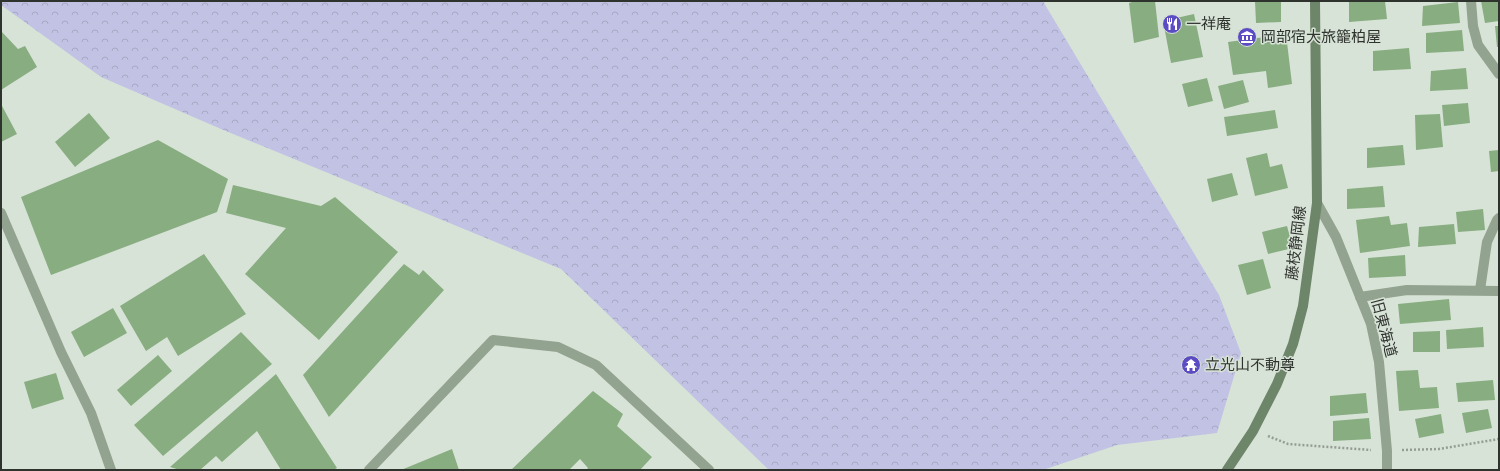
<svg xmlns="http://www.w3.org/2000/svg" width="1500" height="471" font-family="Spectral,'Noto Sans JP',serif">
<defs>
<pattern id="forest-crowns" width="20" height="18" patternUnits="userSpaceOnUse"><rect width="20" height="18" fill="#c2c3e4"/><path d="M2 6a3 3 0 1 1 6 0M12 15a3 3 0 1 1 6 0" fill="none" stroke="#a7a8c4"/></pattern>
</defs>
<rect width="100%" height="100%" fill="#d8e3d7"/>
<polygon fill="url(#forest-crowns)" points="1,1 1045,1 1044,3 1219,295 1241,353 1217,433 1117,445 1043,470 769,470 561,269 221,129 101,77 1,5"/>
<g fill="#87ad81">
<polygon points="1135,1 1155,1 1159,37 1134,43 1129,3"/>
<polygon points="1255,1 1281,1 1281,22 1256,23"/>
<polygon points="1359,1 1385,1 1387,19 1349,22 1349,2"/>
<polygon points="1481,1 1499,1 1499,21 1485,23"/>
<polygon points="1458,2 1460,23 1422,26 1423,6"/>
<polygon points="1194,14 1203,57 1171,63 1163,21"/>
<polygon points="1495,26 1499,26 1499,47 1497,47"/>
<polygon points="1462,30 1464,51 1426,53 1426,33"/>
<polygon points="1,31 18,49 25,46 37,67 1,90"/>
<polygon points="1286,34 1292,84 1268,88 1266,71 1233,75 1228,42"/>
<polygon points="1409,48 1411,69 1373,71 1373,51"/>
<polygon points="1466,68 1468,89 1430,91 1431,71"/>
<polygon points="1207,78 1213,101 1188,107 1182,84"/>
<polygon points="1243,80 1249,102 1224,109 1218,86"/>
<polygon points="1468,103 1470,123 1444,126 1442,105"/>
<polygon points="1,104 17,134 1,142"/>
<polygon points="1275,110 1278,128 1227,136 1224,117"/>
<polygon points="89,113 110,138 75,167 55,142"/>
<polygon points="1440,114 1443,147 1416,150 1415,115"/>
<polygon points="158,140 228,179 217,212 51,275 21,197"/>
<polygon points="1403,145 1405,165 1367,168 1367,148"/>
<polygon points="1499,150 1499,171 1491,172 1489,151"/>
<polygon points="1267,153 1270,167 1282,164 1288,188 1255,196 1246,158"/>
<polygon points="1232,173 1238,195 1212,202 1207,179"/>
<polygon points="233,185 321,206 335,197 398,252 319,340 245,274 286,228 226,213"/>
<polygon points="1383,186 1385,207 1347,209 1347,189"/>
<polygon points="1483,209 1485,230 1458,232 1456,212"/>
<polygon points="1389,216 1391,225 1407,223 1410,246 1360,253 1356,220"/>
<polygon points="1454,224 1456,244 1418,247 1419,227"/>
<polygon points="1287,226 1293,248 1268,254 1262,232"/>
<polygon points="204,254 246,314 178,356 167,337 146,351 120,306"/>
<polygon points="1405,255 1406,276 1369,278 1368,258"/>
<polygon points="1263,259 1271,288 1247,295 1238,265"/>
<polygon points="404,264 419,275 423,270 444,290 329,417 303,375"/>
<polygon points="1449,299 1451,320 1400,324 1398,304"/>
<polygon points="113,308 127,333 84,357 71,332"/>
<polygon points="1483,327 1484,347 1447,349 1446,330"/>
<polygon points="1440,331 1440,352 1413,352 1413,332"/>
<polygon points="241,332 272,364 163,456 134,425"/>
<polygon points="158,355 172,371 131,406 117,390"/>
<polygon points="1418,370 1420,388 1437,387 1439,408 1399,411 1396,371"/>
<polygon points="56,373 64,399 32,409 24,382"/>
<polygon points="276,374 337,468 333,470 281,470 257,431 222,462 216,456 200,470 180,470 170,467"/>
<polygon points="1493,380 1495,400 1458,402 1456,383"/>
<polygon points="593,391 623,414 617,426 652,457 640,470 586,470 588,468 580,459 569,470 511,470"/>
<polygon points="1366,393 1368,413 1330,416 1330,396"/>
<polygon points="1488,409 1492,428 1466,433 1462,413"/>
<polygon points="1441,414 1444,433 1419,438 1415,419"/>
<polygon points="1369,418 1371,439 1333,441 1333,421"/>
<polygon points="452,449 459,470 401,470"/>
</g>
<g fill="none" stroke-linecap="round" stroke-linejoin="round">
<g stroke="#949d93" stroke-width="2.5" stroke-dasharray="2 2" stroke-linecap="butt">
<polyline points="1268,436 1288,444 1371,450"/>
<polyline points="1402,450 1439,449 1499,439"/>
</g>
<g stroke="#92a38f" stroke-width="10">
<polyline points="1471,1 1473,26 1478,45 1499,74"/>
<polyline points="1317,203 1336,237 1371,324 1379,362 1387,451 1387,470"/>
<polyline points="1,213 61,352 91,413 111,470"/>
<polyline points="1480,290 1487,242 1497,220 1499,218"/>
<polyline points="1360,297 1407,290 1499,291"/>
<polyline points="369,470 493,340 558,347 596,365 709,470"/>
</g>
<polyline stroke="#6d8568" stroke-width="10" points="1227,470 1253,431 1277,384 1293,344 1303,306 1317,203 1315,1"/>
</g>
<defs>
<g id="restaurant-disc" transform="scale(1)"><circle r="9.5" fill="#5c4cc4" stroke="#d8e3d7"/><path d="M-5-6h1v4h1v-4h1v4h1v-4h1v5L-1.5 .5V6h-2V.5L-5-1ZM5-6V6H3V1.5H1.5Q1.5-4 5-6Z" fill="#fff"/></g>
<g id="museum-disc" transform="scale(1)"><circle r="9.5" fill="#5c4cc4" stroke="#d8e3d7"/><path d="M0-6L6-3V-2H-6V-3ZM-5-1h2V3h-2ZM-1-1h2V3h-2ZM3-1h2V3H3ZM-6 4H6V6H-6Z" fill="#fff"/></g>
<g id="temple-disc" transform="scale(1)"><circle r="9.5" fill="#5c4cc4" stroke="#d8e3d7"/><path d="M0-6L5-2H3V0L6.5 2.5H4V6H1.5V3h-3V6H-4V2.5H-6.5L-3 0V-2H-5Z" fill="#fff"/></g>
</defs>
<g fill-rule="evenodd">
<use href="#restaurant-disc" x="1172" y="24"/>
<use href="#museum-disc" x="1247" y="37"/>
<use href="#temple-disc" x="1191" y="365"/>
</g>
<g text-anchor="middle" stroke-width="3" stroke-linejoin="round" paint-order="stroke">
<g font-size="15" fill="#2f332e" stroke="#d8e3d7" text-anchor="start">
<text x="1186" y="29">一祥庵</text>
<text x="1261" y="42">岡部宿大旅籠柏屋</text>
<text x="1205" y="370">立光山不動尊</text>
</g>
<g font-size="15" fill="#2f332e" stroke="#d8e3d7">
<text transform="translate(1296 243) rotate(-83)" y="5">藤枝静岡線</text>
<text transform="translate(1384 328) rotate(75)" y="5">旧東海道</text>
</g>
</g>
<rect width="1500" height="471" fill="none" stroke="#2f332e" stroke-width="4"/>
</svg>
